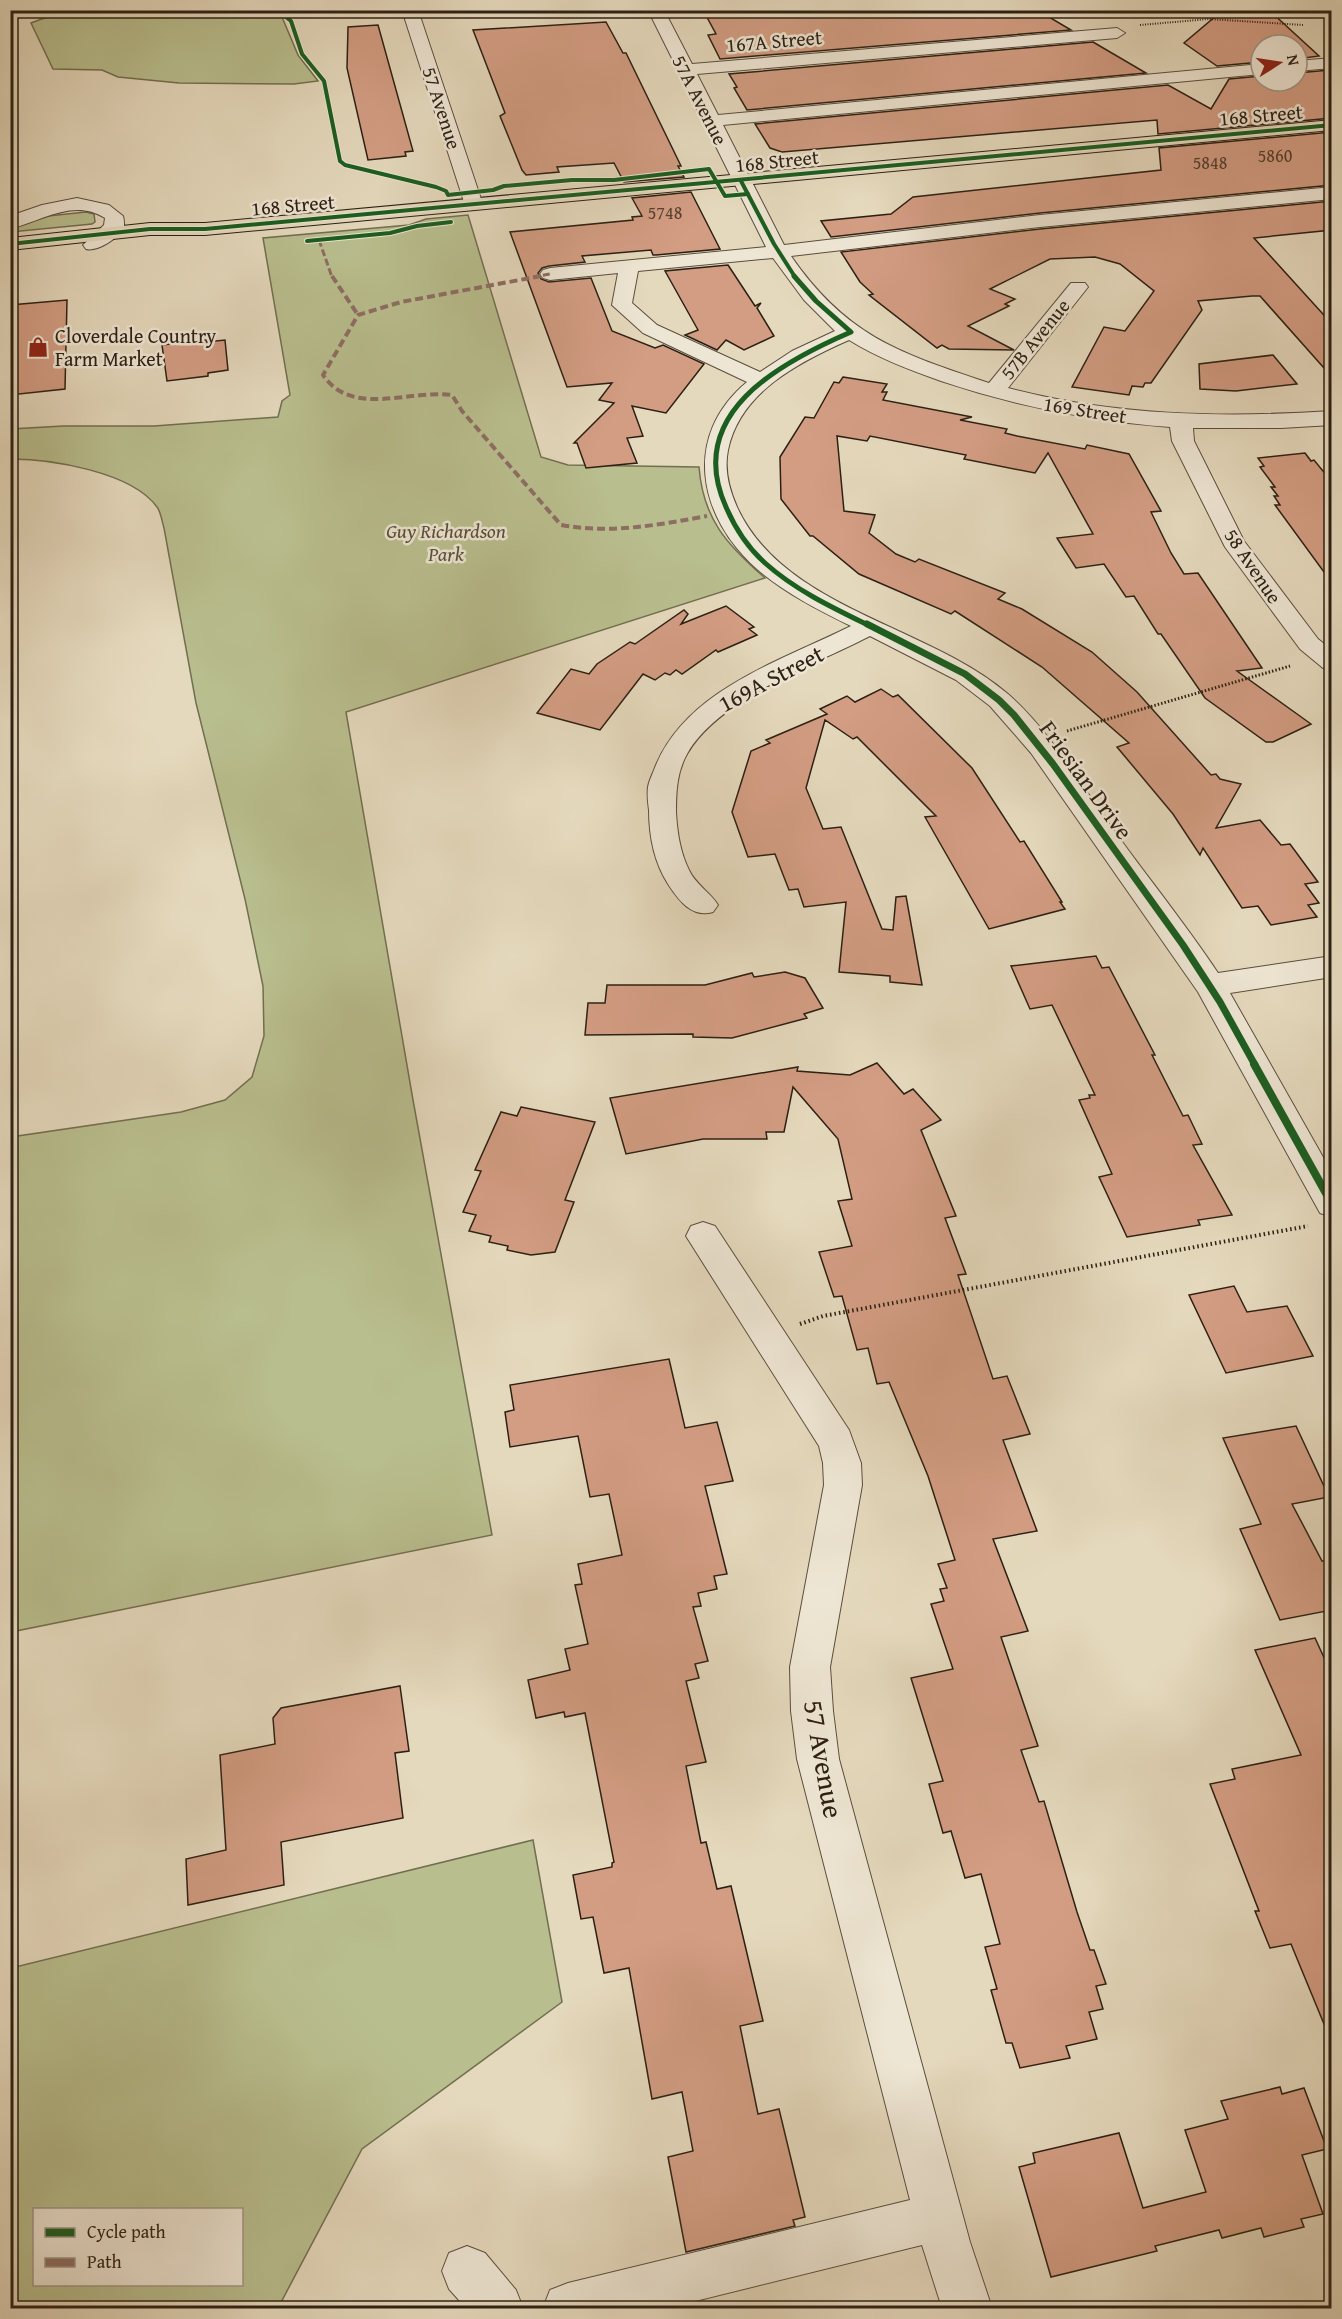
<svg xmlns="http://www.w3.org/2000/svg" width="1342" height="2319" font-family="'Gentium Book Plus',serif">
<rect width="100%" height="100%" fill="#e5d9bd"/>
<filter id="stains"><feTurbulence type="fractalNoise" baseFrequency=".00333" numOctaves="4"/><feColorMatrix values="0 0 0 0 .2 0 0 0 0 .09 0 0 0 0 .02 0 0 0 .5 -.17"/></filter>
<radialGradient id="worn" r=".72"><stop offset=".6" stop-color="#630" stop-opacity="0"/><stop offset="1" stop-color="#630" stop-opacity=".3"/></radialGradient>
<g fill="#b9be8e" stroke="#726f51" stroke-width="1.5" fill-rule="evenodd">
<polygon points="92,10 137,15 150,10 272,11 282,17 298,55 318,81 294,84 179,83 118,77 102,70 53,69 31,23 50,16 84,14"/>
<polygon points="86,212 94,214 95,222 92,224 11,232 11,227 48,216"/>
<path d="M468 215 541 457 568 465 699 467C703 519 727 545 765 578L346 712 413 1100 492 1535 11 1632V1137L181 1112 225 1100 252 1077 264 1036 263 986 245 899 196 703 164 528C162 522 161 512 157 507 132 472 51 459 11 459V429L63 426H154L278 417 282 401 290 395 263 238 409 225 426 219Z"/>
<path d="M533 1840 562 2002 362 2149 278 2308H11V1968ZM34 2210H242V2284H34Z"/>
</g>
<g fill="#d39d83" stroke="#2c2014" stroke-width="1.5">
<polygon points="703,10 1020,10 1027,14 1039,11 1071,30 720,59 708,35 716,34"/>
<polygon points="1223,10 1269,10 1319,56 1297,59 1297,45 1261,45 1261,62 1217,66 1184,43"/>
<polygon points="606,22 623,53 626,53 681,166 678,166 684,177 624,182 614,163 557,167 559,172 526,175 522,170 500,116 505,113 473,30"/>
<polygon points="378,25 413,151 405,152 406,156 368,160 347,68 348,27"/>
<polygon points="1093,42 1146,73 747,110 734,88 737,87 729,74"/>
<polygon points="1330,70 1332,118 1158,134 1157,120 782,152 770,148 755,124 1168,85 1211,109 1229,79 1261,76 1261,81 1297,81 1297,73"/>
<polygon points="1332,132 1332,185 1040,213 831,237 821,221 891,214 913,197 1161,170 1159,148"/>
<polygon points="691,192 720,249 656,255 653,255 651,250 582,256 585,262 549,266 542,268 538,273 541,279 549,282 591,278 612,331 655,348 663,345 704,364 666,413 632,406 643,436 627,438 637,463 586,468 577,443 574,443 614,403 599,400 612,383 567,387 510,232 633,220 632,217 642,216 632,198"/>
<polygon points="1332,201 1332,230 1254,238 1332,324 1332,377 1260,296 1252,296 1198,301 1202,310 1151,383 1145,383 1143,387 1132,386 1129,395 1072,387 1104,327 1125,331 1154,291 1120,264 1095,257 1050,259 990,289 1015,299 1005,304 1009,306 968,326 1014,350 949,349 942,345 937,348 869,295 873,294 860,282 841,252 1040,229"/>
<polygon points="728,265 755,306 761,303 757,308 774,336 744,350 726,340 717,350 685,335 698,330 665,271"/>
<polygon points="67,300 65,389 10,395 10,305"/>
<polygon points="206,340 206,342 225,340 228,370 208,373 208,376 167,381 162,345"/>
<polygon points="1273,355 1297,384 1236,391 1200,389 1199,364"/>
<polygon points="843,377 887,384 882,392 887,392 883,400 972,417 960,420 1007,429 1005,433 1017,436 1085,449 1087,445 1129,454 1161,511 1151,512 1171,553 1184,574 1198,573 1262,668 1237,671 1311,724 1273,742 1266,742 1205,698 1161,634 1158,634 1134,596 1126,597 1104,564 1076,568 1057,538 1093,534 1048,453 1035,473 964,459 966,455 870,436 867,441 837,436 844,511 875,515 869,533 896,554 915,562 919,559 1005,593 998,599 1022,609 1092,652 1137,692 1211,775 1216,774 1220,779 1241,784 1216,828 1260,820 1281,845 1290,844 1318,882 1305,884 1319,903 1308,905 1317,917 1271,925 1258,906 1242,908 1203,848 1200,855 1173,814 1117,747 1129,743 1042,667 955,611 951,614 859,574 813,536 810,536 781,499 780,457 805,417 814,418 834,382 839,383"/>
<polygon points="1305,453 1311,461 1314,460 1332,482 1332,583 1275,505 1280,505 1274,496 1278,496 1271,487 1275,487 1260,467 1264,466 1258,458"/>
<polygon points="726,606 754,627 749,629 757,635 718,652 716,650 682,674 676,670 670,675 665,673 655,680 643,674 600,730 537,713 571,669 589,674 597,664 630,642 635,644 684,610 688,614 681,624"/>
<polygon points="881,689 893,697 898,695 972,768 1020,842 1024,841 1062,902 1060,902 1065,909 989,929 925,817 936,816 857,737 853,739 825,720 806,788 823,829 841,827 882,929 893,930 896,897 906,896 922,985 890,982 890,976 839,972 846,902 804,907 798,889 789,890 775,854 748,857 732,812 751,751 770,743 766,740 827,714 820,709 847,696 855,702"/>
<polygon points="1096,956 1102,968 1109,967 1155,1055 1152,1055 1183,1116 1188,1115 1202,1144 1193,1145 1232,1215 1198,1220 1200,1225 1127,1237 1099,1177 1112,1174 1079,1100 1090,1098 1089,1095 1095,1095 1052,1005 1030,1009 1011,966"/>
<polygon points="785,972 805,978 823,1008 804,1014 807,1018 732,1038 693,1037 693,1034 585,1035 588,1003 605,1003 607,985 705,985 752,973 754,977"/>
<polygon points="877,1063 904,1094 913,1089 941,1120 921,1130 956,1216 945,1218 966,1274 958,1275 993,1379 1007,1376 1030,1434 1003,1440 1037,1531 993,1539 1028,1631 1001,1637 1038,1746 1021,1750 1039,1802 1044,1801 1077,1912 1090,1950 1094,1950 1106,1984 1096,1986 1103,2009 1089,2012 1097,2039 1066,2046 1070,2058 1020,2068 1012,2043 1006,2043 991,1990 997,1989 985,1947 1000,1944 981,1874 965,1878 951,1831 943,1833 929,1784 943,1781 911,1678 953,1669 931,1604 944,1601 940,1589 947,1588 938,1564 955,1560 928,1476 889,1382 877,1384 868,1348 857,1350 842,1296 834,1297 819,1252 852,1246 838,1201 852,1199 838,1139 793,1087 784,1132 766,1132 767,1139 703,1139 626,1154 610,1098 798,1067 797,1071 850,1075"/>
<polygon points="521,1107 595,1122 565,1200 574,1202 555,1252 531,1255 507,1250 508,1246 489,1242 491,1236 469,1231 476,1215 463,1212 481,1171 475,1170 501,1112 517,1116"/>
<polygon points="1234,1286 1247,1312 1287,1306 1313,1356 1226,1373 1189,1295"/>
<polygon points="669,1359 685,1428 717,1422 733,1481 705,1486 727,1574 714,1576 717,1589 698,1593 701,1606 693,1607 708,1661 695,1664 699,1678 686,1681 706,1762 686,1766 701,1843 706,1842 717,1889 731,1886 763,2021 740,2026 758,2114 779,2109 805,2217 793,2220 795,2226 686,2252 668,2157 693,2151 682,2092 652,2099 629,1968 604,1973 593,1917 581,1919 573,1875 612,1867 612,1863 614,1862 585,1713 565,1717 564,1712 536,1718 528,1680 570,1670 565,1649 588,1644 575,1585 582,1584 578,1564 622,1555 609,1494 590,1497 578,1436 510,1447 505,1412 514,1410 510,1385"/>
<polygon points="1296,1426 1329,1497 1292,1504 1322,1561 1325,1561 1332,1575 1332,1610 1280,1620 1240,1529 1261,1524 1223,1438"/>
<polygon points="1315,1638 1332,1675 1331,2041 1291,1944 1270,1948 1255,1911 1259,1911 1210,1784 1235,1779 1232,1769 1301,1755 1255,1650"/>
<polygon points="400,1686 409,1751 395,1753 403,1818 281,1842 284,1885 188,1905 186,1859 226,1850 220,1755 275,1744 273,1718 281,1708"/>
<polygon points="1280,2087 1282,2094 1304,2088 1327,2149 1302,2155 1323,2214 1301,2219 1304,2227 1264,2237 1261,2228 1222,2238 1219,2230 1155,2246 1157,2251 1051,2277 1019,2167 1035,2163 1033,2153 1119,2133 1143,2208 1206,2192 1185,2130 1228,2119 1221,2101"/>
</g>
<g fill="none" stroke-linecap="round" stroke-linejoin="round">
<g stroke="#5a4e3e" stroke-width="2">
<g id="minor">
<polygon points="402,10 418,10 483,205 481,209 467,209 465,205"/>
<path d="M648 10H664L692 64 1117 28 1125 33 1117 38 697 74 718 115 1261 64V74L723 125 784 245 1040 215 1332 187V199L1040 227 791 256C847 337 900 353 989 383L1071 283H1085L1088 287 1008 388C1114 416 1222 418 1332 411V425L1281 428H1193L1194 441 1244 541 1318 639 1332 650V671L1323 668 1300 649 1225 547 1172 441 1170 427C1091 421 1016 406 941 381 910 370 878 358 849 340 799 362 740 392 728 450 724 470 729 489 737 507 784 609 928 625 1008 694 1049 730 1078 781 1110 825 1145 874 1184 922 1218 973L1332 956V977L1230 993 1332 1173V1217L1320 1213 1198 992 1031 753 990 706 956 680 870 636C816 664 718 699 687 754 677 772 676 791 676 812 677 831 680 852 689 870 695 884 710 892 718 905L713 912C692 918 679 901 668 884 654 862 649 836 649 810 648 803 647 794 648 787 649 781 652 775 654 770 684 690 781 661 851 626 818 610 785 593 757 569 698 517 682 436 747 382L643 333 612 305 618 273 550 280 543 278 540 274 543 270 550 268 766 247ZM773 258 804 300 835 331 792 351 760 372 657 325 632 303 638 271Z"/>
<polygon points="1332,58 1332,68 1297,71 1297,61"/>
<path d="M77 198 109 205 123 216C124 219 124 223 124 226 120 238 97 252 86 249L83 245 104 225 105 218C73 198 42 221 10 229V216L42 205Z"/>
<polygon points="703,1222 715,1226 849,1430 861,1463 862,1485 830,1667 833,1711 839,1759 970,2242 992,2308 942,2308 922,2245 667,2308 543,2308 550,2290 568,2283 910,2200 797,1759 791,1711 790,1667 824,1485 823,1463 819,1446 686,1236 691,1226"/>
<polygon points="467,2246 485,2253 516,2290 523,2308 466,2308 449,2289 442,2271 449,2253"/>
</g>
</g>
<g stroke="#2c2014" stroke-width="2">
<polygon id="major" points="1332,120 1332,130 346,222 205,235 150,235 10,250 10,238 150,223 205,223"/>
</g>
<polyline stroke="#2c2014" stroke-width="2" stroke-dasharray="1 1.5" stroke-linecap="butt" points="1140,25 1209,19 1303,25"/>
<polyline stroke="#2c2014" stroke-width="3" stroke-dasharray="1.5 2" stroke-linecap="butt" points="1067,731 1290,666"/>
<polyline stroke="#2c2014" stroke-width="4" stroke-dasharray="1.5 3" stroke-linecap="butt" points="800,1324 823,1316 1308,1226"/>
<use href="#minor" fill="#eee6d4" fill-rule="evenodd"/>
<use href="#major" fill="#e5d9bd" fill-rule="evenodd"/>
<g stroke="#8d6e63" stroke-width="3" stroke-dasharray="7 3" stroke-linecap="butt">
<polyline points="319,240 332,277"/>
<polyline points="533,277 550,274"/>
</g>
<g stroke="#8d6e63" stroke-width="4" stroke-dasharray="8 4" stroke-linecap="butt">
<polyline points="332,276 358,315"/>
<path d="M541 276 401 302 358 315 323 375C352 418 410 389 452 395L462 411 561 525C611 534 658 525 707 516"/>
</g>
<g stroke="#eee6d4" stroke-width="6">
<g id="cycleway-far3">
<polyline points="277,10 291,21 302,54 324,81 340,161 345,165 436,187 446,191 448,195 493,190 504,186 572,180 614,180 709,169 725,196 748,194"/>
<polyline points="741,181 774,244 795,277"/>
<polyline points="307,241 390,233 417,226 451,222"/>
<polyline points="10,244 150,229 205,229 346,216 1332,125"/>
</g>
</g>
<g stroke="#eee6d4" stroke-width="8">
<path id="cycleway-far2" d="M794 276 816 301 851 332C779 363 684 414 726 507 735 528 747 547 765 563 795 590 833 608 870 626"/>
</g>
<g stroke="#eee6d4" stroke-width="10">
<polyline id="cycleway-far1" points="867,624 965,674 999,700 1014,715 1053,764 1183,945 1220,1002 1255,1065"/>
</g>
<g stroke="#eee6d4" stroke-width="12">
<polyline id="cycleway" points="1254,1064 1332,1204"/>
</g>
<use href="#cycleway-far3" stroke="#1b5e20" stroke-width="4"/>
<use href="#cycleway-far2" stroke="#1b5e20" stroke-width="5"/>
<use href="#cycleway-far1" stroke="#1b5e20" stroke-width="7"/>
<use href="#cycleway" stroke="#1b5e20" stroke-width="8"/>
</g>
<defs>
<g id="shop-bare" transform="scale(1.62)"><path d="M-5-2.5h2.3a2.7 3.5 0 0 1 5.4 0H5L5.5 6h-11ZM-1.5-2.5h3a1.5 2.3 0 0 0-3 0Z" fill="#8f2418" stroke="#eee6d4" stroke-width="2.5" paint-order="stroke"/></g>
</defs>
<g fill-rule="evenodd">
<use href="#shop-bare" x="38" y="347"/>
</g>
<g text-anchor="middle" stroke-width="5" stroke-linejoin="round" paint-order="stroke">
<g font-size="18" fill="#563f30">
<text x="1275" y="162">5860</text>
<text x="1210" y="169">5848</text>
<text x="665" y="219">5748</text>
</g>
<g font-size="20" fill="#2c2014" stroke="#eee6d4">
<text transform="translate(774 41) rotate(-5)" y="7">167A Street</text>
<text transform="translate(700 100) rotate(63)" y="7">57A Avenue</text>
<text transform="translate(442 108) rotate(72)" y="7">57 Avenue</text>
<text transform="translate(1261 115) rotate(-5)" y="7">168 Street</text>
<text transform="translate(777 161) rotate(-6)" y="7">168 Street</text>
<text transform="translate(293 205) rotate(-5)" y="7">168 Street</text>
<text transform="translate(1035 339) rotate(-51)" y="7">57B Avenue</text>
<text transform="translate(1085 410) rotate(9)" y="7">169 Street</text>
<text transform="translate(1253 566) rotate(56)" y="7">58 Avenue</text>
</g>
<g font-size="20" fill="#2c2014" stroke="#eee6d4" text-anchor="start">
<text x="55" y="343">Cloverdale Country<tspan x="55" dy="23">Farm Market</tspan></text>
</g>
<g font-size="20" font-style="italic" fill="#564f39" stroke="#eee6d4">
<text x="446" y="538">Guy Richardson<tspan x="446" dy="23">Park</tspan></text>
</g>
<g font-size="24" fill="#2c2014" stroke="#eee6d4">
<text transform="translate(771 679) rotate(-28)" y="8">169A Street</text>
<text transform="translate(1086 780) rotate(54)" y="8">Friesian Drive</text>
</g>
<g font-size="28" fill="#2c2014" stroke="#eee6d4">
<text transform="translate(824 1759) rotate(80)" y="10">57 Avenue</text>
</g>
</g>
<rect width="1342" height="2319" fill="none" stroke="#e5d9bd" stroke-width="36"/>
<rect x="12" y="12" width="1318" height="2295" fill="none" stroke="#2c2014" stroke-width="3"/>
<rect x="18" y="18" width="1306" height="2283" fill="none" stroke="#2c2014" stroke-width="1.5"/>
<rect x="33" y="2208" width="210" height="78" fill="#eee6d4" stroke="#a09787" stroke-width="1.5"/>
<rect x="45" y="2228" width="30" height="9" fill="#1b5e20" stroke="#a09787" stroke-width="1.5"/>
<text x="87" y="2238" font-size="18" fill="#2c2014">Cycle path</text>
<rect x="45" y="2258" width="30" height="9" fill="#8d6e63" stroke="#a09787" stroke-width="1.5"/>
<text x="87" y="2268" font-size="18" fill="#2c2014">Path</text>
<g transform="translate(1279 63) rotate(78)"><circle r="28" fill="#eee6d4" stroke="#a09787" stroke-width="1.5"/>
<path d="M0-4.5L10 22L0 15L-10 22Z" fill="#8f2418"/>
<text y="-9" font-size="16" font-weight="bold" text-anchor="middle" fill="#2c2014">N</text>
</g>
<rect width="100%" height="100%" filter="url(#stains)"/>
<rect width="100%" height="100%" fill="url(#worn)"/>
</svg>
